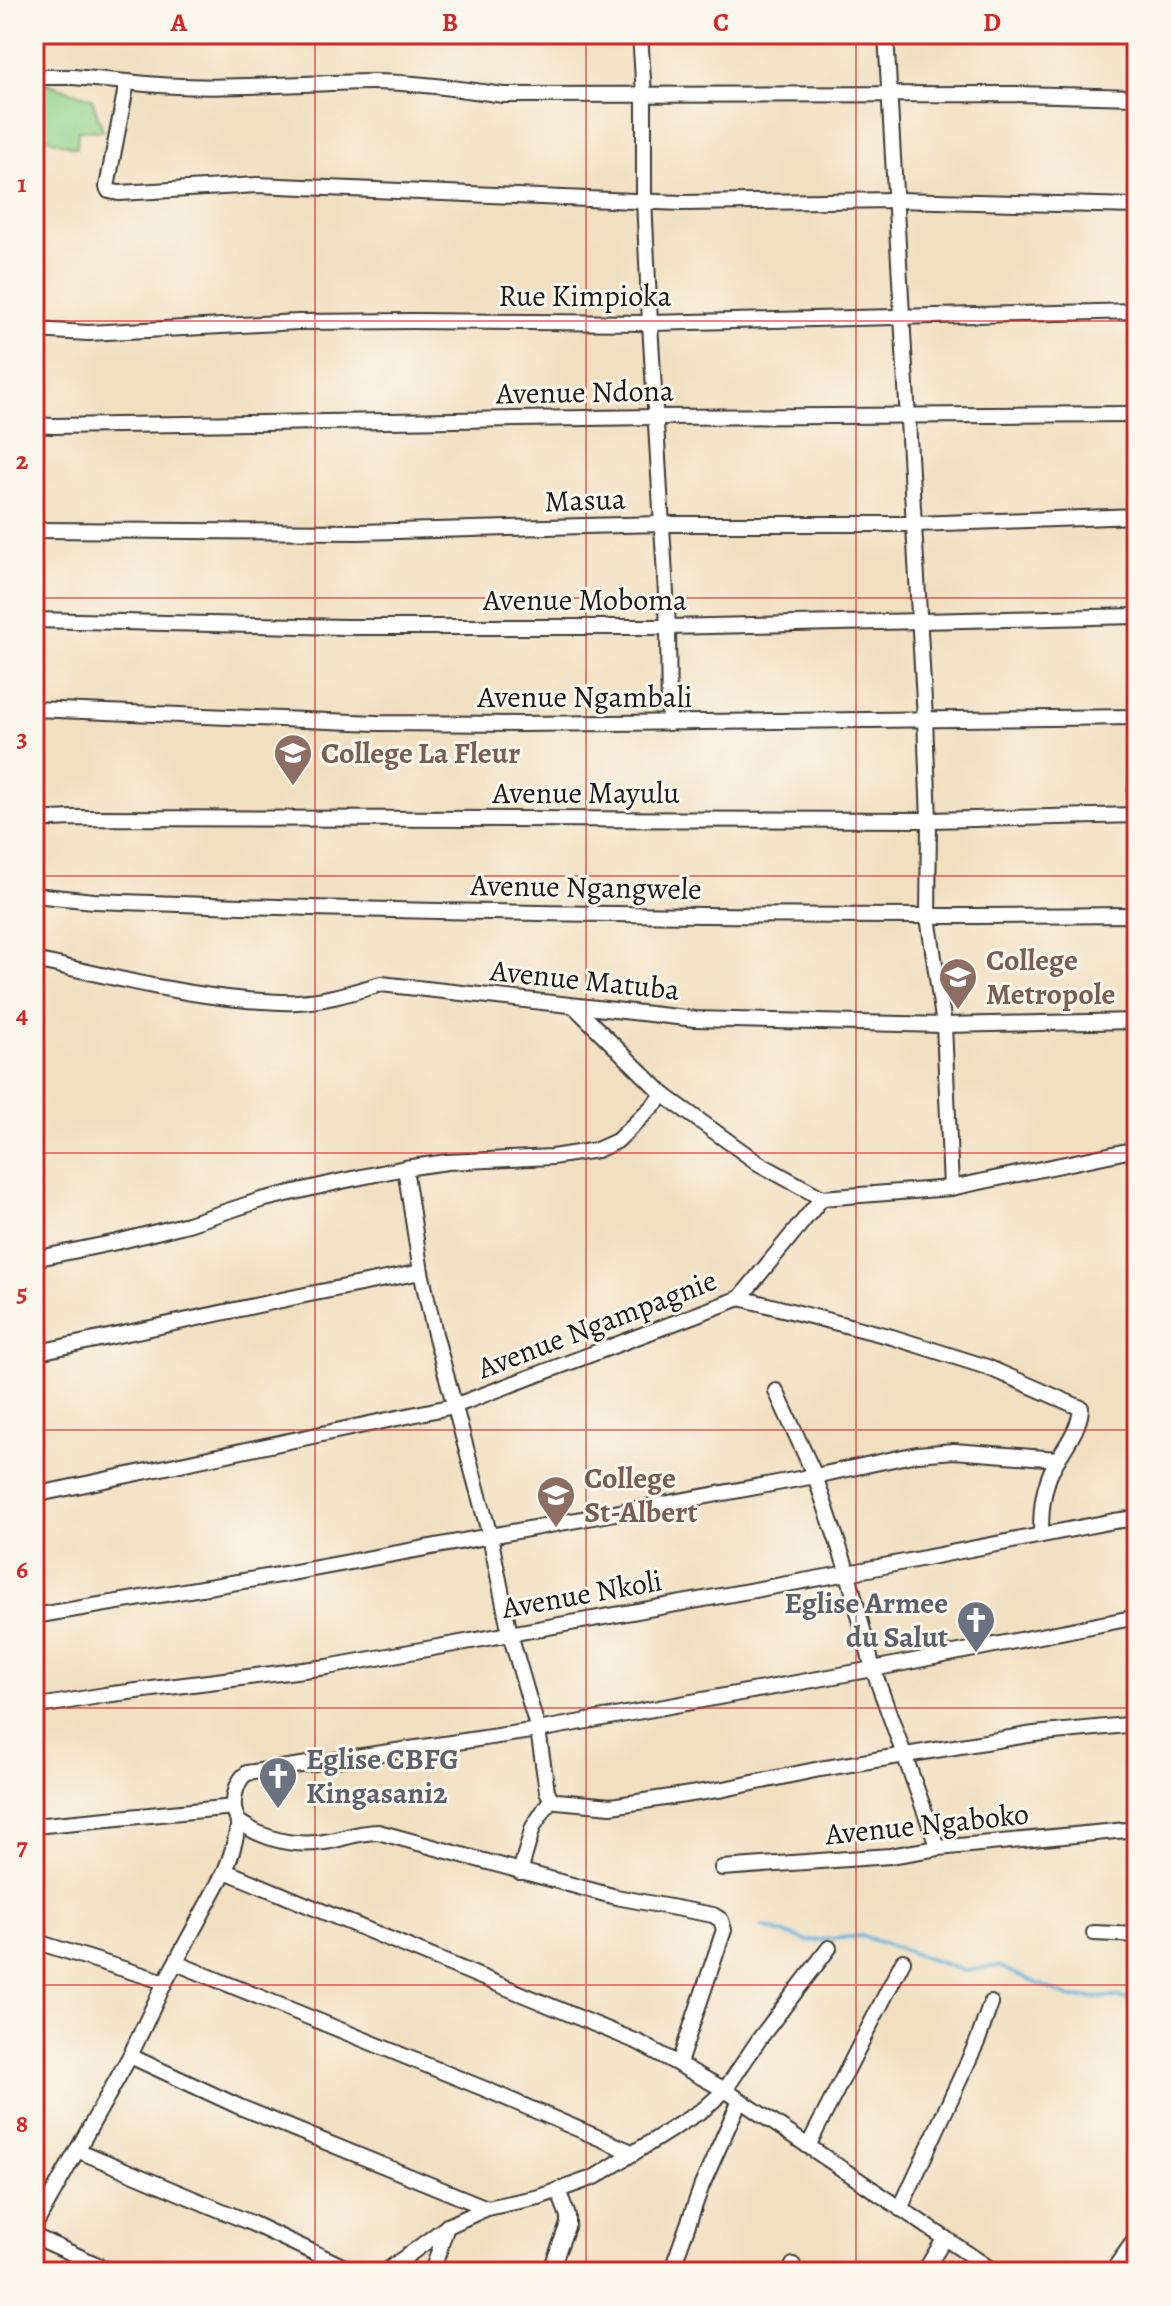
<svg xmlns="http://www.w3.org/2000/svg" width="1171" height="2306" font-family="Alegreya,serif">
<rect width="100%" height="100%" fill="#fbf7ec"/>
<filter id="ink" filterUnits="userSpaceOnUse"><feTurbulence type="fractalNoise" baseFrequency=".0125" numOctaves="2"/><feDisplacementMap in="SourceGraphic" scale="16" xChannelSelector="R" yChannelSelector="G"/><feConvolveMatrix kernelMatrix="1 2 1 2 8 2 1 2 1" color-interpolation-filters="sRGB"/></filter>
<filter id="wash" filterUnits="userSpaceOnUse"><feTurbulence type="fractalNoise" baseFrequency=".006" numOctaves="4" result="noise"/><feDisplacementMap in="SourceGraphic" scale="32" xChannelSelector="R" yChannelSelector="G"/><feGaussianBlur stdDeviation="1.8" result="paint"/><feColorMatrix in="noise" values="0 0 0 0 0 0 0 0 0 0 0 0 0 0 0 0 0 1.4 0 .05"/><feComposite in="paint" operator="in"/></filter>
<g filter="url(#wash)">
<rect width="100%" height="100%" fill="#f1dfc0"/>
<polygon fill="#90d088" stroke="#567652" stroke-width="2" points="46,83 92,98 103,131 78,130 77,148 34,134 34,84"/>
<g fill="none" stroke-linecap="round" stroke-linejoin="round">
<polyline stroke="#5cacd6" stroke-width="4" points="763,1927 808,1941 862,1936 964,1971 998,1966 1071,1998 1119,1997 1137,2002"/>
</g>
</g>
<g filter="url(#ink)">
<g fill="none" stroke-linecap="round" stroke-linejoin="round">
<g stroke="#3c3935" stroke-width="18">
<g id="street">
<polyline points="640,34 644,95 644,200 650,323 668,627 669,723"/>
<polyline points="886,34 925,719 929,820 928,917 944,1025 951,1188"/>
<polyline points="34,77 73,77 127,82"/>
<path d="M1137 97 1016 94 504 95C460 89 415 82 370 82 289 83 208 92 127 82L107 187 109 191 119 193 257 185 681 203 897 200 1137 206"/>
<polyline points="34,330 88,333 298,322 412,321 650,323 1137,311"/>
<polyline points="34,425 53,426 657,417 1137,414"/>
<polyline points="34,530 359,532 661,524 915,524 1137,516"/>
<polyline points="34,620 345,627 668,627 1137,616"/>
<polyline points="34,709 377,723 520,724 1137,717"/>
<polyline points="1134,815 1137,772"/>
<polyline points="34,820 72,818 929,820 1137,815"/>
<path d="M34 895 94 901C441 914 789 918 1137 915"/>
<path d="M34 960C105 975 175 994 247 1000 263 1001 280 1003 297 1002 326 1001 353 992 381 984L695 1019 944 1025 1137 1021"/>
<polyline points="575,1007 664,1095 758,1163 822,1198"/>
<polyline points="405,1168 421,1272 435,1334 490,1536 510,1634 538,1730 547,1791 551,1799"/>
<polyline points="34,1259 117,1242 188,1224 261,1200 342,1181 405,1168 447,1162 552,1157 597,1150 617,1141 664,1095"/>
<path d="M740 1298 892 1337 987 1367 1081 1408C1080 1431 1060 1452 1051 1472 1042 1493 1041 1513 1041 1535"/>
<polyline points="34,1353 305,1295 421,1272"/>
<polyline points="776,1391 815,1476 848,1573 873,1669 938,1848"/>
<polyline points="34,1495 454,1406 740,1298 822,1198 951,1188 1137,1149"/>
<polyline points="34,1616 285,1574 815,1476 917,1454 954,1451 1058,1459"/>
<polyline points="34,1707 105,1695 327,1667 848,1573 1114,1521 1137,1518"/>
<polyline points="551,1799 557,1801 611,1806 724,1789 820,1769 1034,1734 1137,1724"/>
<path d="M239 1822C268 1842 301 1848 335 1840 350 1836 363 1832 378 1832L616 1897 713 1915 721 1920 724 1930 679 2063"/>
<polyline points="34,1826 234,1807"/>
<polyline points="722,1868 890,1856 938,1848 1137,1829"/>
<polyline points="225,1871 640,2043 725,2090 995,2272"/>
<polyline points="520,1872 533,1827 551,1799"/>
<polyline points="1094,1933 1137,1935"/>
<polyline points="34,1941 165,1982"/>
<polyline points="176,1963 485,2089 634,2153"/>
<polyline points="130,2056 240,2107 487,2208"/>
<polyline points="808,2146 903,1961"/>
<polyline points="77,2150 251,2223 355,2272"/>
<polyline points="900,2209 978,2040 991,2003"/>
<path d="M34 2227 130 2056 165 1982 225 1871C231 1857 235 1842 238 1827 239 1819 235 1816 234 1808 233 1796 237 1780 247 1773L538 1730 873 1669 1137 1617"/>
<polyline points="34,2236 113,2272"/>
<polyline points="385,2272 448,2226 487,2208 539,2197 595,2177 704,2109 725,2090 760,2038 829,1948"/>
<polyline points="432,2272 447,2226"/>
<polyline points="550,2272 568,2224 568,2216 558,2190"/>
<polyline points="671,2272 702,2185 740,2100"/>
<polyline points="790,2272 793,2265"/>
<polyline points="924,2272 945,2238"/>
</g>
</g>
<g stroke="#3c3935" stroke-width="30">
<polyline id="highway" points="1119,2272 1137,2247"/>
</g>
<use href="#street" stroke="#fff" stroke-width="14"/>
<use href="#highway" stroke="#fff" stroke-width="26"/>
</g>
</g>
<path fill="none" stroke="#d62828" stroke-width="2" stroke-opacity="0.55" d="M315 34V2272M586 34V2272M856 34V2272M34 321H1137M34 598H1137M34 876H1137M34 1153H1137M34 1430H1137M34 1708H1137M34 1985H1137"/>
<defs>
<g id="school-pin" transform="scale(2)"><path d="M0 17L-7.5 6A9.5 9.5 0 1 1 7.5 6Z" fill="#8d6e63" stroke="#fbf7ec"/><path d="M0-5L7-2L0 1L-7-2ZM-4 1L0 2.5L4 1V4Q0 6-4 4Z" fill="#fff"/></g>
<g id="church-pin" transform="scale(2)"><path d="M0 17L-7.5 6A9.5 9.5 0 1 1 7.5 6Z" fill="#6b7280" stroke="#fbf7ec"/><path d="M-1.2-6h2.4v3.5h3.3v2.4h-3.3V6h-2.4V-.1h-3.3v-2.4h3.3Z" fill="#fff"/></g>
</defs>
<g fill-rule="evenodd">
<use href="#school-pin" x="293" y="753"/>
<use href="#school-pin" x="958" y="977"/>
<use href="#school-pin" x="556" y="1495"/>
<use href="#church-pin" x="976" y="1620"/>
<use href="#church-pin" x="278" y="1776"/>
</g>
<g text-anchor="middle" stroke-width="6" stroke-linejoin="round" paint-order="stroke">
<g font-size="30" fill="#1c1c1c" stroke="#fbf7ec">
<text x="585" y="306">Rue Kimpioka</text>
<text transform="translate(585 392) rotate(-1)" y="10">Avenue Ndona</text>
<text transform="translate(585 500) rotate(-2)" y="10">Masua</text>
<text x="585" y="610">Avenue Moboma</text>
<text x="585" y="707">Avenue Ngambali</text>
<text x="586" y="803">Avenue Mayulu</text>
<text transform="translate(586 887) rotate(1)" y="10">Avenue Ngangwele</text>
<text transform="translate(585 980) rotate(6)" y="10">Avenue Matuba</text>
<text transform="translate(597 1324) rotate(-21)" y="10">Avenue Ngampagnie</text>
<text transform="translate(582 1594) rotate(-10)" y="10">Avenue Nkoli</text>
<text transform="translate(927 1824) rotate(-6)" y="10">Avenue Ngaboko</text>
</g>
<g font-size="30" font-weight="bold" fill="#785e54" stroke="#fbf7ec" text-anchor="start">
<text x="321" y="763">College La Fleur</text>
<text x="986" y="970">College<tspan x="986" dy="34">Metropole</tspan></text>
<text x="584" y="1488">College<tspan x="584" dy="34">St-Albert</tspan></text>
</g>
<g font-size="30" font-weight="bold" fill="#5b616d" stroke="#fbf7ec" text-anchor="end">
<text x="948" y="1613">Eglise Armee<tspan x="948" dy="34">du Salut</tspan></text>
<text x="306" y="1769" text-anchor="start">Eglise CBFG<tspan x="306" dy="34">Kingasani2</tspan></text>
</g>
</g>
<rect width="1171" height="2306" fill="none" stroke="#fbf7ec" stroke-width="88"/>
<rect x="44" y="44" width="1083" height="2218" fill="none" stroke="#d62828" stroke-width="3"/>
<g font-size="26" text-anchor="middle" font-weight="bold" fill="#d62828">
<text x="179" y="31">A</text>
<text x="450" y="31">B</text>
<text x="721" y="31">C</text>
<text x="992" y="31">D</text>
<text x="22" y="192">1</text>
<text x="22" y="469">2</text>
<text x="22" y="746">3</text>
<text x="22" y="1023">4</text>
<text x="22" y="1301">5</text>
<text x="22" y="1578">6</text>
<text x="22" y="1855">7</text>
<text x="22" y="2132">8</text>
</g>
</svg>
